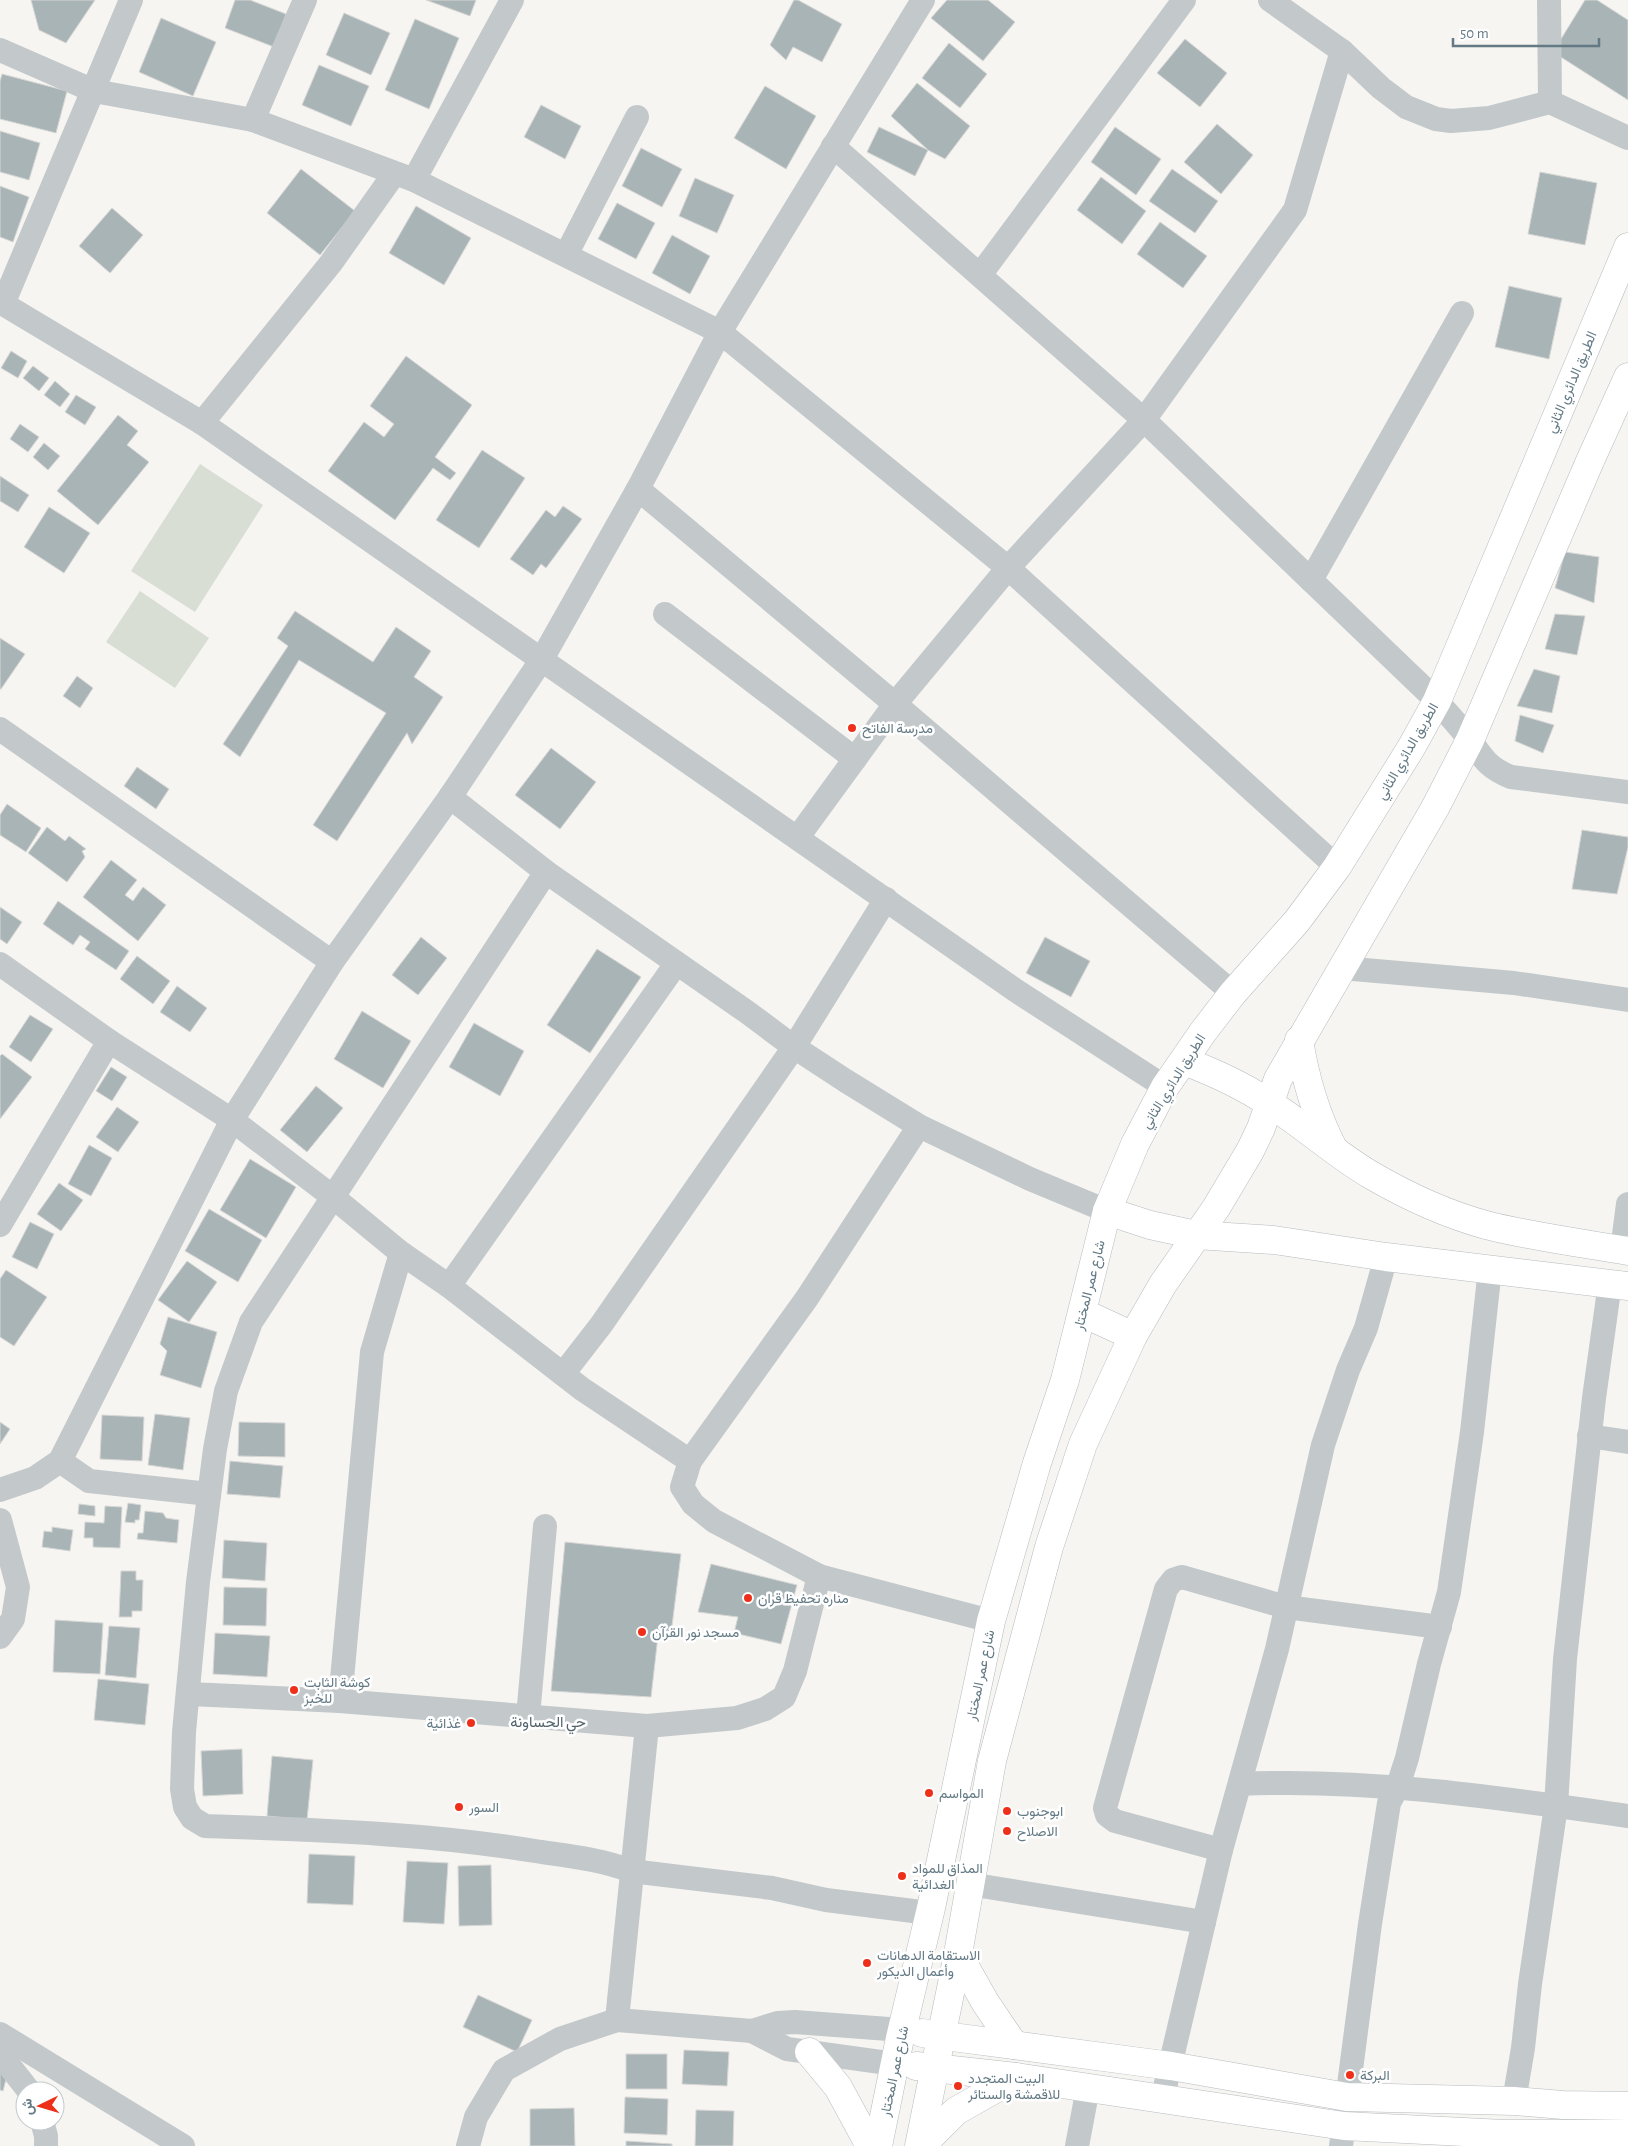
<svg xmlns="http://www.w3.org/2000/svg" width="1628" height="2146" font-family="'Alegreya Sans',Vazirmatn,sans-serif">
<rect width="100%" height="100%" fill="#f6f5f2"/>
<g fill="#d8ded3">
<polygon points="200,464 263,505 195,612 131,571"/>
<polygon points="140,591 209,638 175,688 106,642"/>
</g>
<g fill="#a9b4b7" stroke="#d7d7d5">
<polygon points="31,0 95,0 66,43 39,30"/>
<polygon points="235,0 250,0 286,14 274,47 225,28"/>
<polygon points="426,0 476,0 470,16"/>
<polygon points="794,0 798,0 842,24 822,62 793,47 786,60 770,45"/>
<polygon points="947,0 988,0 1015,22 983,61 931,18"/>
<polygon points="1585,0 1597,0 1628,20 1628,100 1553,52"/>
<polygon points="344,13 390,33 371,75 326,55"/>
<polygon points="161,18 216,42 193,96 139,72"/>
<polygon points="415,19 459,38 429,109 385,90"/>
<polygon points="1185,39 1227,73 1200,107 1157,73"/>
<polygon points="949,43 987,74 960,108 922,78"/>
<polygon points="319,65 369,86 351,126 302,105"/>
<polygon points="2,74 67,91 56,133 0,119 0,81"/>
<polygon points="917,83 970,126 945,159 928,150 891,116"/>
<polygon points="765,86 816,116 786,169 734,138"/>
<polygon points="541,105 581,126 565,159 524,137"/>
<polygon points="1217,124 1253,155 1221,194 1184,162"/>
<polygon points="879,127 928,150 915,176 867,152"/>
<polygon points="1115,127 1161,159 1136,195 1091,162"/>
<polygon points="0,131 40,143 29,180 0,172"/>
<polygon points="641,148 682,169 662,207 622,186"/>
<polygon points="301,169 355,211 320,255 267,213"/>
<polygon points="1172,169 1218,201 1195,233 1149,201"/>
<polygon points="1540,172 1597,183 1585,245 1528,234"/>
<polygon points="1101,177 1146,211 1122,244 1077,210"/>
<polygon points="695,178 734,195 717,233 679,216"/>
<polygon points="0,186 29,197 13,242 0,237"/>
<polygon points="617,203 655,223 636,259 598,239"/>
<polygon points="416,206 471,238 444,285 389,253"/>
<polygon points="112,208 143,235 110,273 79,246"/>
<polygon points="1160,222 1207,256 1183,288 1137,254"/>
<polygon points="672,235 710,256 690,294 652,273"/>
<polygon points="1509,286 1562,298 1549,359 1495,347"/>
<polygon points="11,351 27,361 18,378 1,368"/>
<polygon points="406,356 472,405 435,457 456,473 450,480 433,468 395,520 328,471 364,422 384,437 394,424 370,406"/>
<polygon points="33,366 49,378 39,391 23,378"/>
<polygon points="55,381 70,394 60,407 44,395"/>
<polygon points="76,395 96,407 85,425 65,412"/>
<polygon points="118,415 138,431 127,445 149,462 98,525 57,491"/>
<polygon points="20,424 39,437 28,452 10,439"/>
<polygon points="44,443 60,456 48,470 33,457"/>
<polygon points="482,450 525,478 479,548 436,520"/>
<polygon points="0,476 29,495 18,512 0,501"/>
<polygon points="563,506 582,519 546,568 541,564 533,575 510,559 546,510 555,517"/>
<polygon points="49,507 90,533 64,573 24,547"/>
<polygon points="1565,552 1599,557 1594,603 1555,588"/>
<polygon points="295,611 373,662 396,627 431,651 414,677 443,697 412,744 407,733 337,841 313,825 386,713 299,660 240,757 223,744 288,646 277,638"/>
<polygon points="1555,614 1585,616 1577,655 1545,649"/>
<polygon points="0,638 25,654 1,689 0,689"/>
<polygon points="1534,669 1560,676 1552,713 1517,706"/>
<polygon points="77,676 93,688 80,708 63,696"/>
<polygon points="1520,715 1554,725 1543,753 1515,741"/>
<polygon points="551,748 596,782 560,829 515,795"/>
<polygon points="137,767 169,789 156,809 124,786"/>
<polygon points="7,804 41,828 26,852 0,835 0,815"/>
<polygon points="47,827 65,841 69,836 86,849 82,851 85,857 67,882 28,853"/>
<polygon points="1582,830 1628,837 1628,847 1617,894 1572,889"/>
<polygon points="111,860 137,880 125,895 133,901 143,887 166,905 138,941 83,897"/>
<polygon points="58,901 129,951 116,970 85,949 90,942 80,935 73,945 43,924"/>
<polygon points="0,907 22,922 7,944 0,939"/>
<polygon points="421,937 447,958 418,995 392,975"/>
<polygon points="1045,937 1090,961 1071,997 1026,973"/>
<polygon points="597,949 641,977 590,1053 547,1025"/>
<polygon points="137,956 170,981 153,1004 120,979"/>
<polygon points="177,986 207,1008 190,1032 160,1012"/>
<polygon points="362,1011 411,1041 383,1088 334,1059"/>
<polygon points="30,1015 53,1029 31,1062 9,1047"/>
<polygon points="474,1023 524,1051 500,1096 449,1067"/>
<polygon points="2,1054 32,1077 0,1119 0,1056"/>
<polygon points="111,1067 127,1077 112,1101 96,1091"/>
<polygon points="316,1086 343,1108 307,1152 280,1130"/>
<polygon points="117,1107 139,1122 118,1152 96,1137"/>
<polygon points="89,1145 112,1158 91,1196 68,1184"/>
<polygon points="250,1159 296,1187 266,1238 220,1210"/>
<polygon points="59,1183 83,1200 61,1231 37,1214"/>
<polygon points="209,1209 262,1240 238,1282 185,1251"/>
<polygon points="30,1222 54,1234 37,1269 12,1257"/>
<polygon points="187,1261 217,1282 189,1322 158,1300"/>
<polygon points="6,1270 47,1297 14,1346 0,1337 0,1279"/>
<polygon points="168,1317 217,1332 201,1388 160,1375 167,1351 160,1344"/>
<polygon points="155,1414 190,1418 183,1470 148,1465"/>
<polygon points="102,1415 144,1417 142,1461 100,1459"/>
<polygon points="0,1422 10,1429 0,1444"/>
<polygon points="239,1422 285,1423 285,1457 238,1456"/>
<polygon points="230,1461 283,1466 280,1498 227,1494"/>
<polygon points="128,1503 141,1505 139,1520 135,1520 135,1523 125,1522"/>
<polygon points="79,1504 95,1506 95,1516 78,1514"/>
<polygon points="105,1506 122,1507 120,1548 93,1547 93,1538 84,1538 85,1522 104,1523"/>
<polygon points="145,1511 163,1513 166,1518 179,1520 177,1543 137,1539 138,1533 143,1533"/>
<polygon points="52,1527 73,1530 70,1551 42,1547 44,1531 52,1532"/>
<polygon points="224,1540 267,1543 265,1581 222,1578"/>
<polygon points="565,1542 681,1554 671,1634 658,1636 651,1697 551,1691"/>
<polygon points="711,1564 797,1585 781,1644 734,1633 738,1617 698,1612"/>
<polygon points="121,1571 136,1571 136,1580 143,1580 142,1611 132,1611 132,1617 119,1617"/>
<polygon points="224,1587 267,1588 266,1626 223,1625"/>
<polygon points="55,1620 103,1623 100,1674 53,1672"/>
<polygon points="109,1626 140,1628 136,1678 105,1675"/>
<polygon points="215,1633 270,1636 267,1677 213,1674"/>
<polygon points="98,1679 149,1684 145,1725 94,1720"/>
<polygon points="242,1749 243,1794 203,1796 201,1751"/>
<polygon points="272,1756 313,1760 307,1820 267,1816"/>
<polygon points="309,1854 355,1856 353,1905 307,1903"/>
<polygon points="407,1861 448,1863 444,1924 403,1922"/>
<polygon points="491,1865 492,1925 459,1926 458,1866"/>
<polygon points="478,1995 532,2020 517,2052 463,2027"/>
<polygon points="684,2050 729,2052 727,2086 682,2084"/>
<polygon points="0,2054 12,2056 3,2091 0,2090"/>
<rect x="626" y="2054" width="41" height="35"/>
<polygon points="625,2097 668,2099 667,2135 624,2133"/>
<polygon points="574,2108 575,2146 530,2146 530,2109"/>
<polygon points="696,2110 734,2111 733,2146 695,2146"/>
<polygon points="626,2141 672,2144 672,2146 626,2146"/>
</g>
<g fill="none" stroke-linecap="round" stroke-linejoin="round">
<g stroke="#b6bbbe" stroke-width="29">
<g id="major">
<path d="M1299 1040C1305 1078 1315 1113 1333 1148"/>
<path d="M1184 1061C1213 1072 1242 1085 1269 1103 1304 1125 1335 1154 1371 1175 1407 1196 1446 1214 1486 1225 1533 1237 1581 1243 1628 1251"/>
<polyline points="1107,1211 1150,1225 1196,1235 1274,1240 1386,1257 1628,1286"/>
<polyline points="1083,1313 1133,1336"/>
<polyline points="958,1954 985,2002 1014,2045"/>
<polyline points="922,2033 1171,2066 1347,2097 1514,2101 1563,2105 1628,2106"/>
<polyline points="809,2052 838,2087 870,2146"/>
<polyline points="916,2066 1016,2077 1344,2126 1504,2134 1628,2134"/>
<polyline points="878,2146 900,2038 931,1908 991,1621 1037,1463 1065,1380 1107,1211 1135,1144 1165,1087 1203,1032 1233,993 1297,921 1337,867 1411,748 1437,701 1628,247"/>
<polyline points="919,2146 958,1954 992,1761 1049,1547 1083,1444 1133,1336 1163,1284 1216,1208 1250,1151 1261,1128 1278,1079 1435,808 1470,740 1590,461 1628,377"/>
<polyline points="921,2146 956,2111 1016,2077"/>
</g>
</g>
<g stroke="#c3c8ca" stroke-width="24">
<polyline points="1270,0 1342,51 1381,88 1406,107 1436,119 1451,121 1489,118 1550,102 1628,138"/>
<polyline points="1549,0 1550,102"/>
<polyline points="0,50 94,91 253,120 414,180 720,332 1008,568 1337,867"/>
<polyline points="253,120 305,0"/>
<path d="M833 146 1144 420 1437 701C1448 714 1460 727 1470 740 1484 759 1488 768 1511 777L1628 792"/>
<polyline points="414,180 512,0"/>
<polyline points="566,255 637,117"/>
<polyline points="980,275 1184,0"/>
<polyline points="0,302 202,423 1015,990 1165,1087"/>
<polyline points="3,304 131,0"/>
<polyline points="202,423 331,263 394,174"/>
<polyline points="638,489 895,704 1233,993"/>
<polyline points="1311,580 1462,313"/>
<polyline points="665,614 855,759"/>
<polyline points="0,729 332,962"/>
<polyline points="450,797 546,872 747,1012 794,1047 846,1081 919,1126 1030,1179 1107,1211"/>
<polyline points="798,837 895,704 1008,568 1144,420 1295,210 1342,51"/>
<path d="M546 872 251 1322 226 1391 215 1449 198 1582 184 1732 182 1789 185 1807 192 1818 205 1826C315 1830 426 1833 535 1851 567 1856 600 1859 631 1871L772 1888 826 1900 929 1913"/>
<polyline points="0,964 109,1041 232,1120 333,1197 401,1253 449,1286 582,1389 690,1461 682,1487 693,1504 714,1521 819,1576 991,1621"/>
<polyline points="1342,968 1514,983 1628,1000"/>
<polyline points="0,1225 109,1041"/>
<polyline points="1622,1250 1628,1204"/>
<polyline points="449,1286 676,964"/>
<polyline points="563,1374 601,1325 794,1047 886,899"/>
<polyline points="1589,1436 1628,1442"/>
<polyline points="60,1461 89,1481 209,1494"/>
<polyline points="690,1461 807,1298 919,1126"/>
<polyline points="0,1490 35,1478 60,1461 232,1120 332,962 450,797 542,659 638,489 720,332 923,0"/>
<polyline points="0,1520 18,1587 13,1619 0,1637"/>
<polyline points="189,1694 340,1701 647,1726 737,1718 765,1709 784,1697 795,1671 819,1576"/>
<polyline points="340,1701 372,1352 401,1253"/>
<polyline points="528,1716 545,1526"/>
<path d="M1240 1784C1370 1778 1500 1798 1628 1816"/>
<polyline points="1221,1850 1115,1821 1107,1815 1105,1808 1166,1589 1173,1580 1182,1577 1286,1607 1440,1627"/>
<polyline points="969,1884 1204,1922"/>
<polyline points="617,2020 647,1726"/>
<polyline points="752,2031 787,2049 895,2064"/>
<polyline points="0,2034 183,2146"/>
<polyline points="0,2054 29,2091"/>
<polyline points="1162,2100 1221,1850 1277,1649 1323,1445 1348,1370 1366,1328 1386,1257"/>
<polyline points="1514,2101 1523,2048 1530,1984 1556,1806 1565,1659 1594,1398 1610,1283"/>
<polyline points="42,2121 46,2136 46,2146"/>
<polyline points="468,2146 476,2117 504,2070 560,2039 617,2020 752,2031 778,2023 795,2022 902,2030"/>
<polyline points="1077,2146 1088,2088"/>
<polyline points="1341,2146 1370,1924 1389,1803 1398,1786 1407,1758 1429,1664 1449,1592 1472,1432 1490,1269"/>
</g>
<use href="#major" stroke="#fff" stroke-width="28"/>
</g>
<g fill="#ee2f1a" stroke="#fff" stroke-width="2">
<circle cx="852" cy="728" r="5"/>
<circle cx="748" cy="1598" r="5"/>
<circle cx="642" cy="1632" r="5"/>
<circle cx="294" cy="1690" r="5"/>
<circle cx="471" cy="1723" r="5"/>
<circle cx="929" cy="1793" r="5"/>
<circle cx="459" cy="1807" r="5"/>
<circle cx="1007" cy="1811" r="5"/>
<circle cx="1007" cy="1831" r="5"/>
<circle cx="902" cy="1876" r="5"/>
<circle cx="867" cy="1963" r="5"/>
<circle cx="1350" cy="2075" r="5"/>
<circle cx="958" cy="2086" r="5"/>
</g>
<g text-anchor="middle" stroke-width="5" stroke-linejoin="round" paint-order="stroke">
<g font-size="14" fill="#637a85" stroke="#fff">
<text transform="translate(1571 382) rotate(-67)" y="5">الطريق الدائري الثاني</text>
<text transform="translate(1407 751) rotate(-60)" y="5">الطريق الدائري الثاني</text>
<text transform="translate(1173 1081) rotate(-58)" y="5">الطريق الدائري الثاني</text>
<text transform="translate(1089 1285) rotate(-76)" y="5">شارع عمر المختار</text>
<text transform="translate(980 1675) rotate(-78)" y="5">شارع عمر المختار</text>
<text transform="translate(894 2071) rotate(-78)" y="5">شارع عمر المختار</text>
</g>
<g font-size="14" fill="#637a85" stroke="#fff" text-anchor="start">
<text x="862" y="733">مدرسة الفاتح</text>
<text x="758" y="1603">مناره تحفيظ قران</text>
<text x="652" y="1637">مسجد نور القرآن</text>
<text x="304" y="1687">كوشة الثابت<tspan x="304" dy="16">للخبز</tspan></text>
<text x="461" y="1728" text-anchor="end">غذائية</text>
<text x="939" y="1798">المواسم</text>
<text x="469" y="1812">السور</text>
<text x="1017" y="1816">ابوجنوب</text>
<text x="1017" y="1836">الاصلاح</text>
<text x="912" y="1873">المذاق للمواد<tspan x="912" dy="16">الغدائية</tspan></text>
<text x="877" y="1960">الاستقامة الدهانات<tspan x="877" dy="16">وأعمال الديكور</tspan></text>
<text x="1360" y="2080">البركة</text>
<text x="968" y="2083">البيت المتجدد<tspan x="968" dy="16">للاقمشة والستائر</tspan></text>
</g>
<g font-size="15" fill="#51626a" stroke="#fff">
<text x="548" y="1727">حي الحساونة</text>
</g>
</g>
<g transform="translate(40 2106) rotate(265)"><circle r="24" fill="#ffffff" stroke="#c1cace"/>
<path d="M0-4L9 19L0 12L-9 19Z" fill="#ee2f1a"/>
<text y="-8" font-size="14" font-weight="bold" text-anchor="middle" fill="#637a85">ش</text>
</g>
<path d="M1453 38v8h146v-8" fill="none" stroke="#637a85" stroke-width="2.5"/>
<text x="1460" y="38" font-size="15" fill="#637a85" stroke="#ffffff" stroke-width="4" paint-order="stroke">50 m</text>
</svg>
